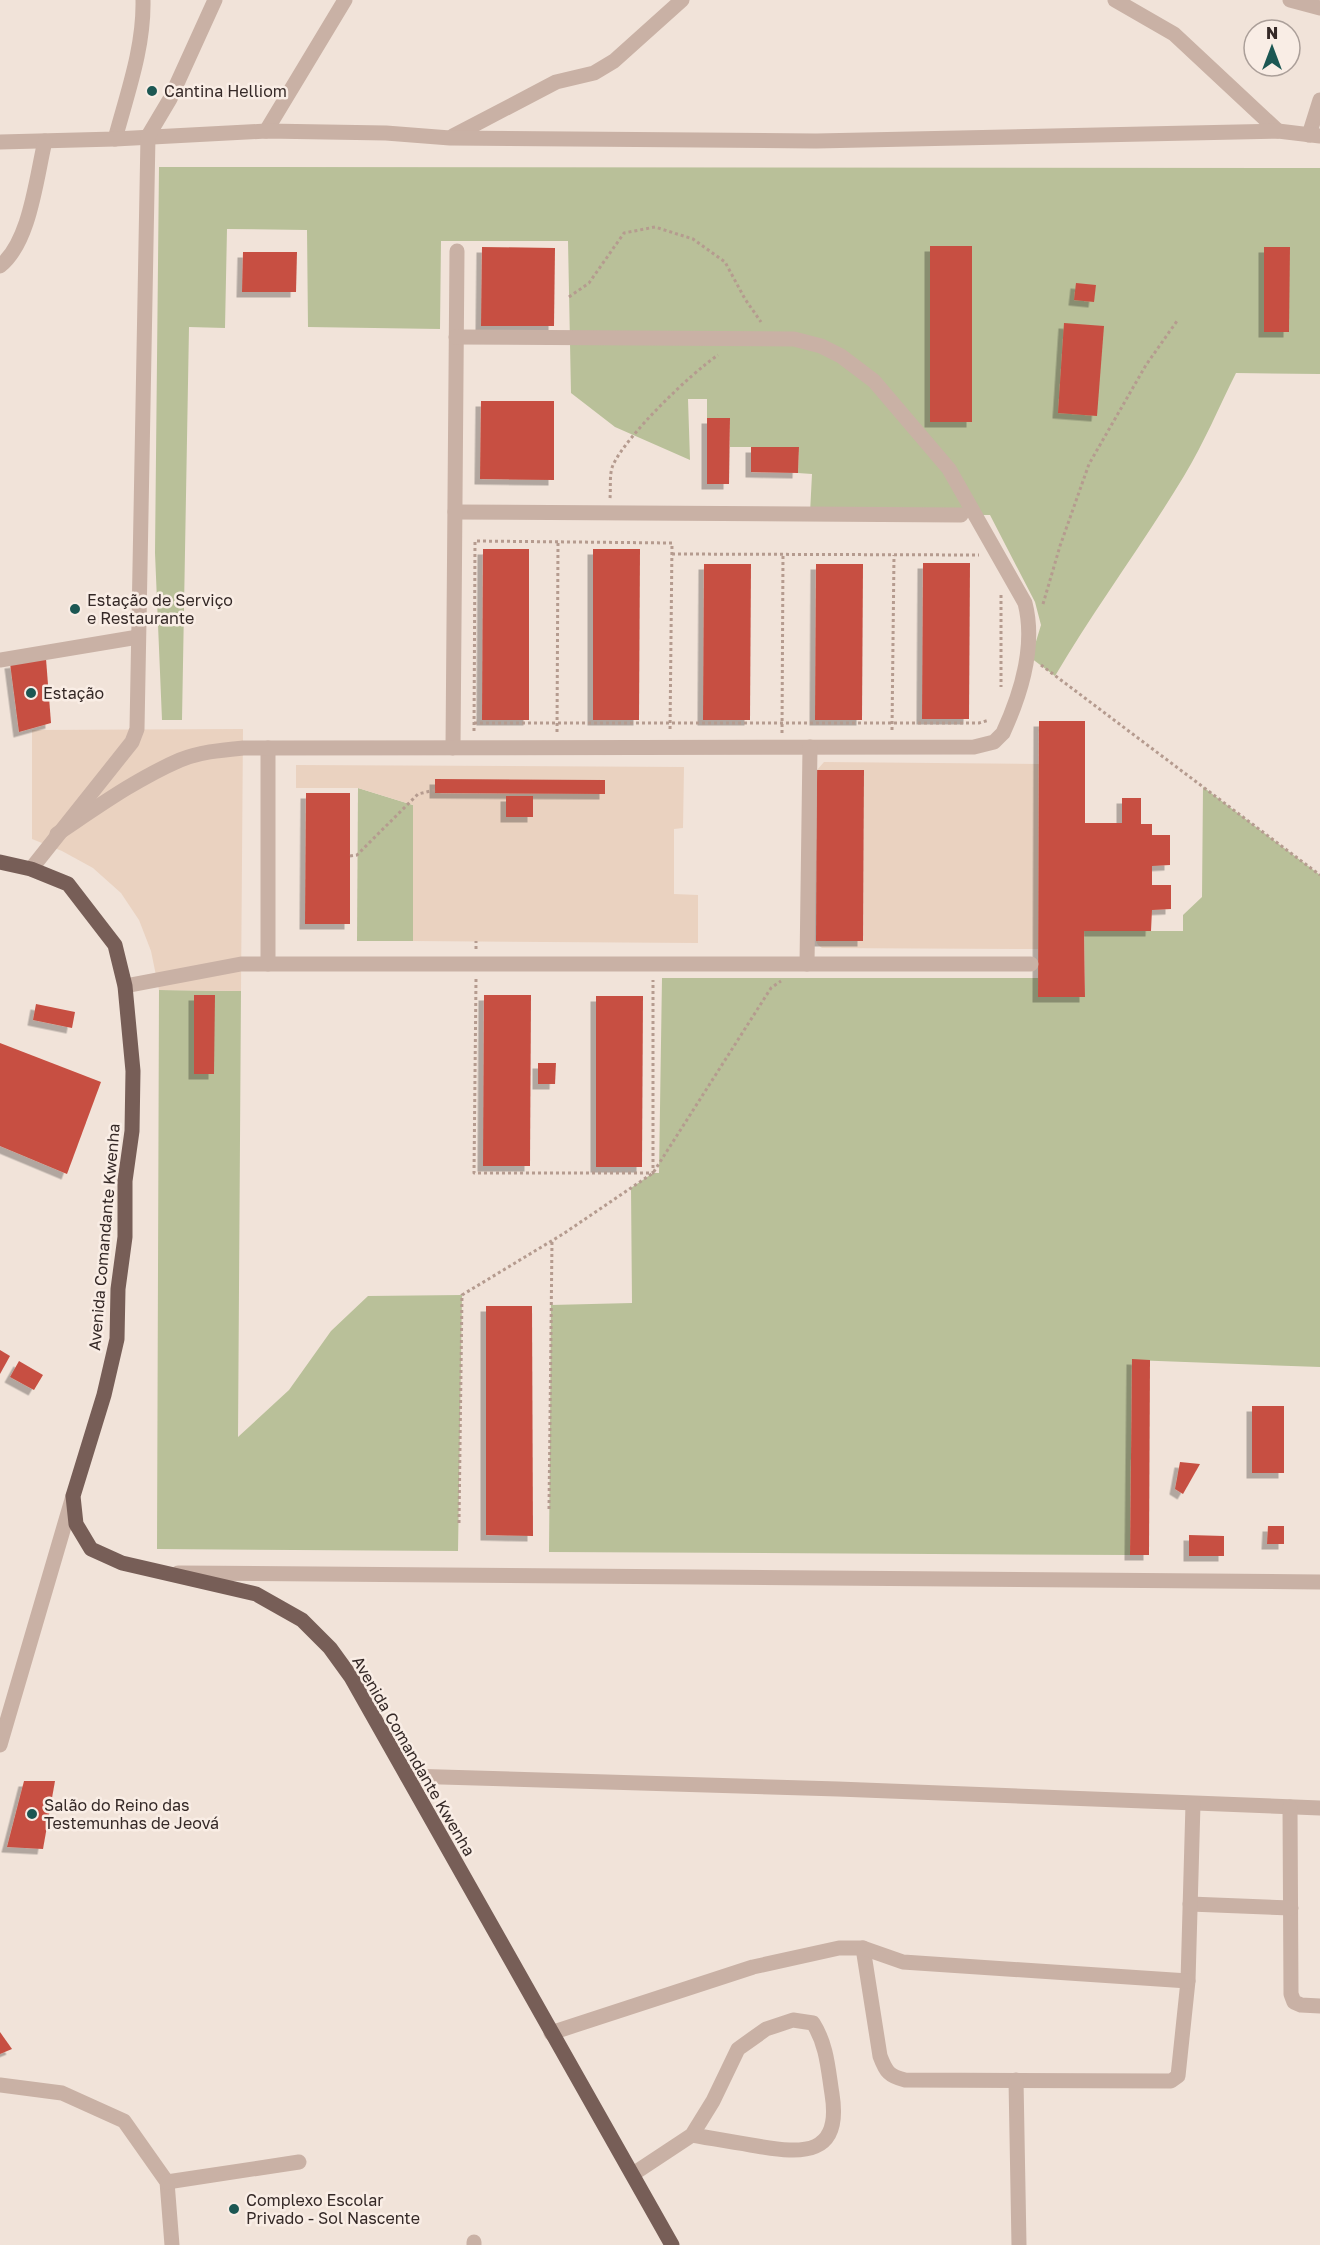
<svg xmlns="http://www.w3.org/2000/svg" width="1320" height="2245" font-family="'Golos Text',sans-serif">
<defs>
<filter id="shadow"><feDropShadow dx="-5.5" dy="5.5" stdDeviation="0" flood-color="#0004"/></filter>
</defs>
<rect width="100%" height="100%" fill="#f1e3d9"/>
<g fill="#b9c099">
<path d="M159 167 1320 168V374L1236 373C1219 407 1204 443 1184 476 1143 544 1095 608 1055 676L1031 658 1041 625 1035 602 990 515 810 514 812 474 798 473 799 447H730V418H707V399H688L690 460 615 427 571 393 568 241H441L440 329 308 327 307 230 227 229 225 328 189 327 182 720H162L155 553Z"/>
<polygon points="1203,787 1320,875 1320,1367 1132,1360 1130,1555 549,1552 551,1305 632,1303 631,1188 653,1173 659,1173 662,978 1038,978 1038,997 1085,996 1084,931 1183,931 1183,915 1202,897"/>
<polygon points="358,788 413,805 413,941 357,941"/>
<polygon points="159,990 241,991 238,1437 289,1390 331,1331 368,1296 462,1295 458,1551 157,1549"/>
</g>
<g fill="#ead2c0" fill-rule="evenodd">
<polygon points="243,729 241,991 159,990 151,951 139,920 121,893 93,868 62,851 32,839 32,730"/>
<polygon points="824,762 1039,764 1038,949 822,948 818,945 816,941 863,941 864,770 817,770"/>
<path d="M296 765 684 767 683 828 674 829V894L698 895V943L413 941V805L358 788H296ZM435 779 605 794 435 793ZM507 796H533V817H507Z"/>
</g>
<g fill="#c75042" filter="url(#shadow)">
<rect x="930" y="246" width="42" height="176"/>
<polygon points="482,247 555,248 554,326 481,326"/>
<polygon points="1264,247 1290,247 1289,332 1264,332"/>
<polygon points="243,252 297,252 296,292 242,292"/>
<polygon points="1076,283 1096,285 1094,302 1074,300"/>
<polygon points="1064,323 1104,326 1097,416 1058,413"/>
<polygon points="481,401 554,401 554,480 480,479"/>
<polygon points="707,418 730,418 729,484 707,484"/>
<polygon points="751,447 799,447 798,473 751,472"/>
<polygon points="483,549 529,549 529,720 482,720"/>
<polygon points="593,549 640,549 639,720 593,720"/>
<polygon points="923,563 970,563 969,719 922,719"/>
<polygon points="704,564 751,564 750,720 703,720"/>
<polygon points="816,564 863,564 862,720 815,720"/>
<polygon points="46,659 51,723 19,732 10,663"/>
<polygon points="1039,721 1085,721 1085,823 1122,823 1122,798 1141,798 1141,824 1152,824 1152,835 1170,835 1170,865 1152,866 1152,885 1171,885 1171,909 1152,910 1151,931 1084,931 1085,997 1038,997"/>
<polygon points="817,770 864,770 863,941 816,941"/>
<polygon points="435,779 605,780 605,794 435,793"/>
<polygon points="306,793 350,793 350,924 305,924"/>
<rect x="506" y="796" width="27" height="21"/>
<polygon points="194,995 215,995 214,1074 194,1074"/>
<polygon points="484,995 531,995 530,1166 483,1166"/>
<polygon points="596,996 643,996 642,1167 596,1167"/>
<polygon points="36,1004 75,1012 72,1028 33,1020"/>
<polygon points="0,1043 101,1082 67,1174 0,1146"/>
<polygon points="538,1063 556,1063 555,1084 538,1084"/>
<polygon points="486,1306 532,1306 533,1536 486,1535"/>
<polygon points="0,1350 10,1356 0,1374"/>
<polygon points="1132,1359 1150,1360 1149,1555 1130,1555"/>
<polygon points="19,1361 43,1375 34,1390 10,1377"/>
<rect x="1252" y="1406" width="32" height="67"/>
<polygon points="1180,1462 1200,1464 1183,1494 1175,1489"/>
<polygon points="1268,1526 1284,1526 1284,1544 1267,1544"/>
<polygon points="1189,1535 1224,1536 1224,1556 1189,1556"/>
<polygon points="24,1781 55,1781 43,1849 7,1847"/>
<polygon points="0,2032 12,2049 0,2054"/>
</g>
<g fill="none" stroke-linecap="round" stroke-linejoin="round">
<g stroke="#b59b8f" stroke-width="3" stroke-dasharray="3 3" stroke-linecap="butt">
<polyline points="569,297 589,283 624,233 655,227 693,239 725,262 745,299 761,322"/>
<path d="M610 498C611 488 609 474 613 465 627 435 689 375 718 355"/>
<polyline points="672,554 979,555"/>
<polyline points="1001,595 1001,687"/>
<polyline points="1043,604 1060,546 1089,464 1146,365 1177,321"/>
<polyline points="1041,665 1320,875"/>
<polyline points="474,723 979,723 989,720"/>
<polyline points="892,730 894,555"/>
<polyline points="474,731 475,541 672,543 670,732"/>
<polyline points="557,732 558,542"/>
<polyline points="782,733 783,554"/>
<polyline points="350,856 357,855 418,794 435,790"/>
<polyline points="476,949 476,941"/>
<polyline points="476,979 474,1173 653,1173 653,980"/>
<polyline points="549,1509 552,1241"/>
<polyline points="459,1523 462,1295 563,1234 653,1173 771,988 781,981"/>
</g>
<g stroke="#c9b1a5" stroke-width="15">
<polyline points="1115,0 1174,34 1278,131"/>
<polyline points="1290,0 1320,8"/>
<polyline points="266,131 345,0"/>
<polyline points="1309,135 1320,100"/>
<polyline points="453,136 556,82 594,73 614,61 682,0"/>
<path d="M115 139C127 94 144 48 143 0"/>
<polyline points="0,142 115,139 266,131 386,133 450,138 816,141 1278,131 1320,136"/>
<path d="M0 266C30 242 36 179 45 141"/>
<polyline points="455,512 961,515"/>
<polyline points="0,660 138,637"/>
<polyline points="268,748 268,964"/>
<polyline points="453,748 457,251"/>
<path d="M57 834C96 808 136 779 180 760 199 752 222 750 243 748L974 747 994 742 1003 733C1021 694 1036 646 1025 603L949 469 874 381 841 356 821 346 794 339 456 337"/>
<polyline points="31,869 132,742 137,729 148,136 170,99 215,0"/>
<polyline points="807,964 810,747"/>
<polyline points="125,986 241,964 1031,964"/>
<polyline points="178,1573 1320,1582"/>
<polyline points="0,1745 73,1496"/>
<polyline points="407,1776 838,1789 1320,1808"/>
<polyline points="1290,1807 1291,1994 1294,2002 1301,2005 1320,2006"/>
<polyline points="1190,1904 1291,1908"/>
<path d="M863 1948 880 2056C886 2072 889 2076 905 2080L1171 2081 1178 2076 1188 1981 1193 1804"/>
<polyline points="551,2033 753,1967 839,1948 863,1948 903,1962 1188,1981"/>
<polyline points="1016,2080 1019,2245"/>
<polyline points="0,2085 62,2093 124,2121 167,2182 172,2245"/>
<path d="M633 2174 692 2135 713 2101 738 2049 766 2029 793 2020 813 2023C827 2045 828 2069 832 2094 842 2156 803 2154 757 2146 735 2142 714 2139 692 2135"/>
<polyline points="167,2182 299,2162"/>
<polyline points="474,2245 474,2242"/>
</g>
<polyline stroke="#775e57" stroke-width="15" points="0,862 31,869 68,884 115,945 125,986 133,1071 132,1131 125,1181 125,1237 118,1289 117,1339 104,1395 73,1496 76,1524 91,1549 122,1563 256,1594 302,1620 330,1648 351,1677 672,2245"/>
</g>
<g fill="#1c5753" stroke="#f9ede5" stroke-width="2">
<circle cx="152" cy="91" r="6"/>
<circle cx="75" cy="609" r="6"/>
<circle cx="31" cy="693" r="6"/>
<circle cx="32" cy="1814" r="6"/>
<circle cx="234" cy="2209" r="6"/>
</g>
<g text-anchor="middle" stroke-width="5" stroke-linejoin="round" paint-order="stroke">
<g font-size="16" fill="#352927" stroke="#f9ede5" text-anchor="start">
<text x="164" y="97">Cantina Helliom</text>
<text x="87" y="606">Estação de Serviço<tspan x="87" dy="18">e Restaurante</tspan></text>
<text x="43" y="699">Estação</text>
<text x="44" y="1811">Salão do Reino das<tspan x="44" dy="18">Testemunhas de Jeová</tspan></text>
<text x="246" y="2206">Complexo Escolar<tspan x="246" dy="18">Privado - Sol Nascente</tspan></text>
</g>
<g font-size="16" fill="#352927" stroke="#f9ede5">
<text transform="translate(104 1237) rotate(-85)" y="6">Avenida Comandante Kwenha</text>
<text transform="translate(414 1756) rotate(60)" y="6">Avenida Comandante Kwenha</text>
</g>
</g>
<g transform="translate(1272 48)"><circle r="28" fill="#f9ede5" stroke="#ab9f99" stroke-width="1.5"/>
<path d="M0-4.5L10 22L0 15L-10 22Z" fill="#1c5753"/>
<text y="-9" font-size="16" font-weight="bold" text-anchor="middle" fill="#352927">N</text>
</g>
</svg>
